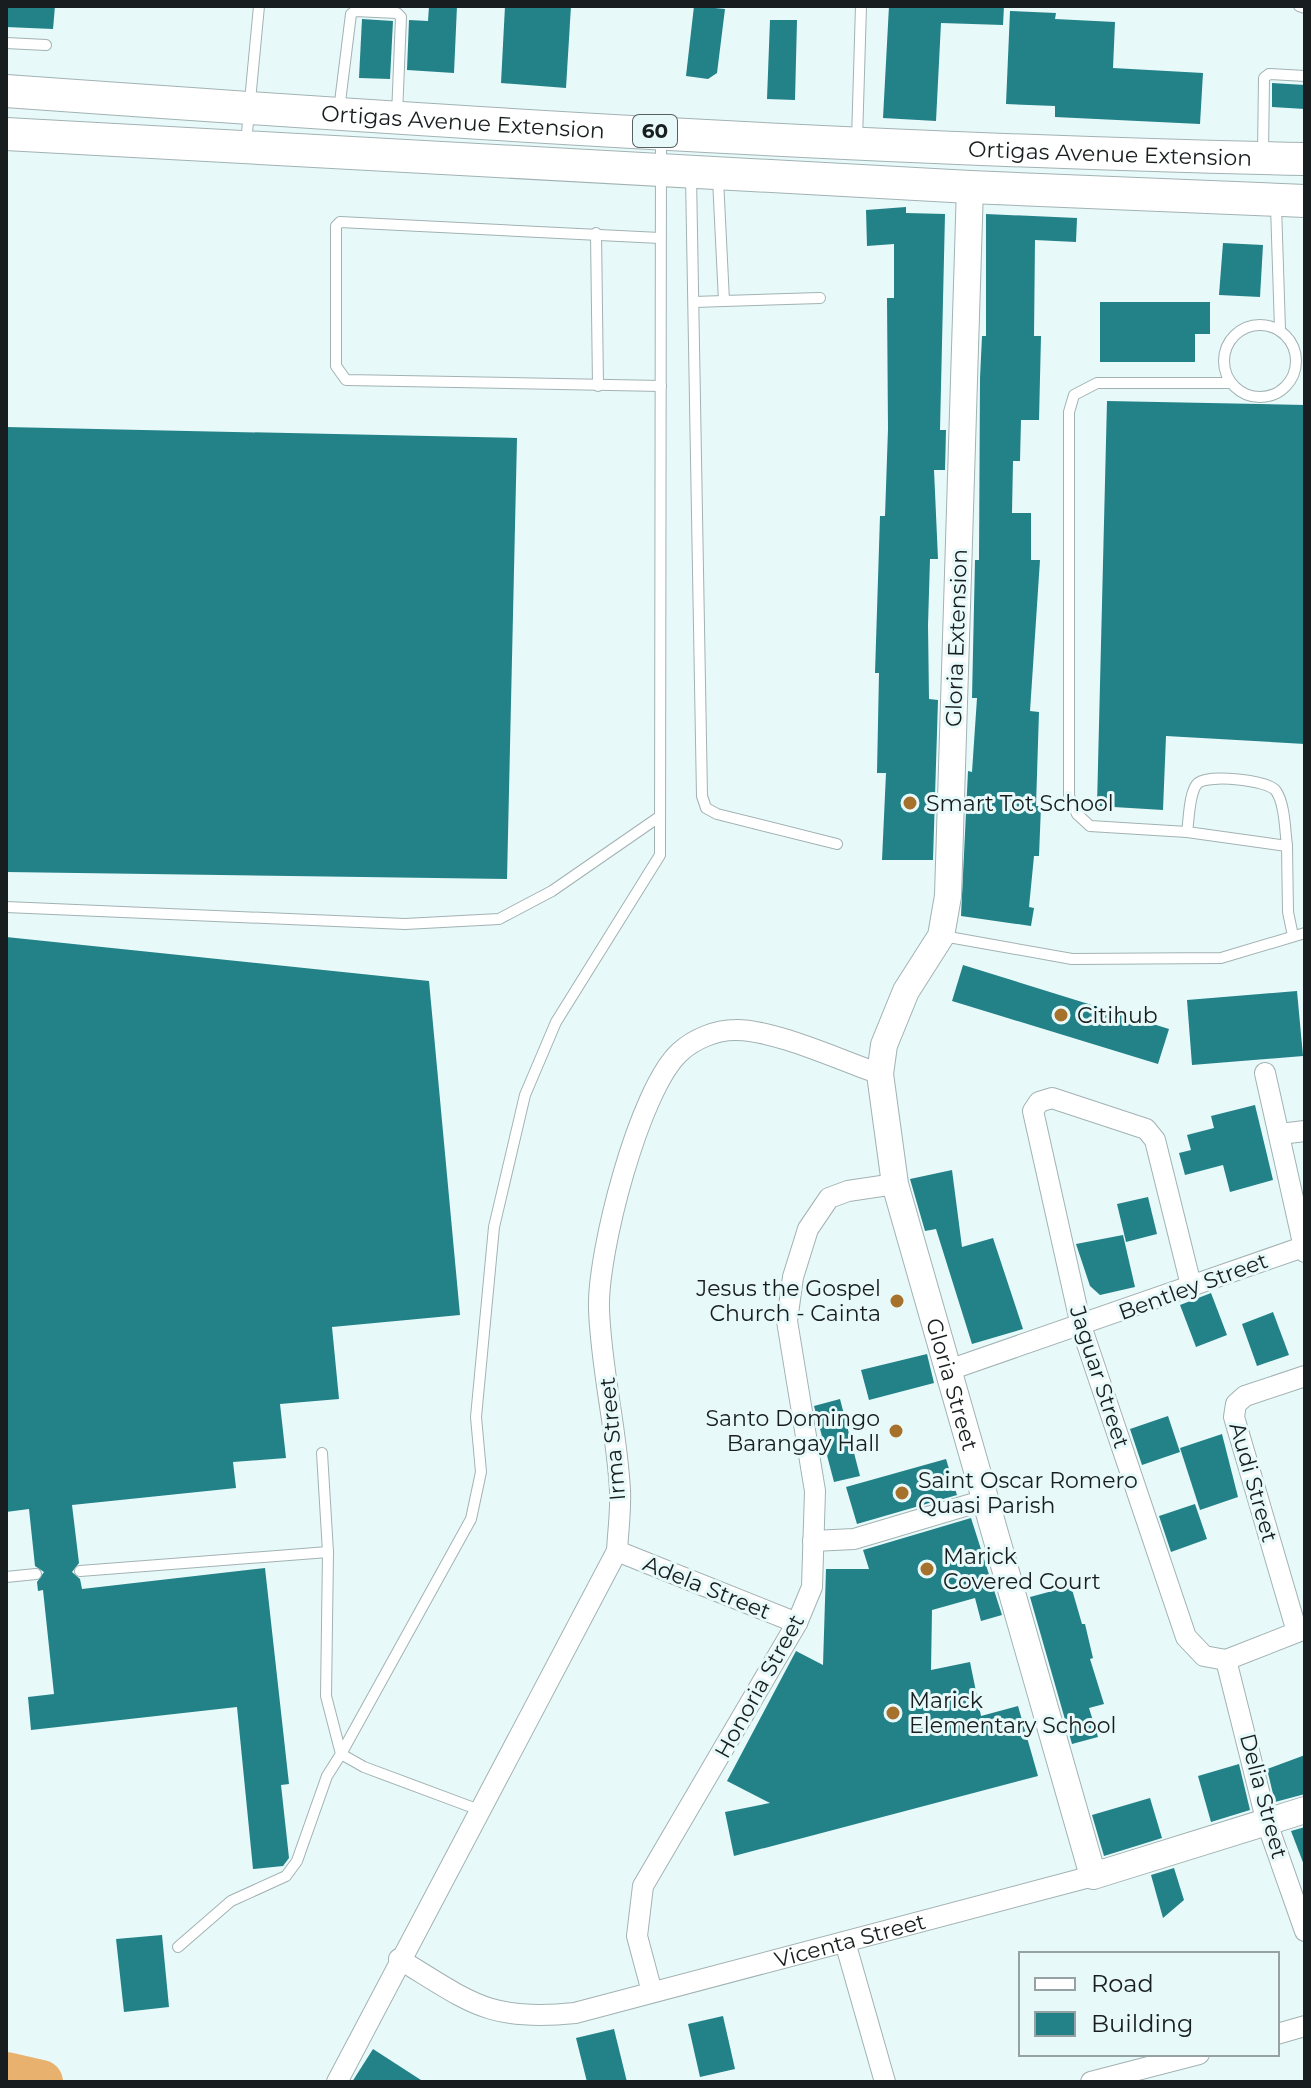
<svg xmlns="http://www.w3.org/2000/svg" width="1311" height="2088" font-family="Montserrat,sans-serif">
<rect width="100%" height="100%" fill="#e8f9fa"/>
<g fill="none" stroke-linecap="round" stroke-linejoin="round">
<polyline stroke="#e9b16e" stroke-width="44" points="6,2074 41,2082"/>
</g>
<g fill="#228288">
<polygon points="6,6 55,6 53,29 6,27"/>
<polygon points="429,6 457,6 454,73 407,70 409,20 428,21"/>
<polygon points="505,6 571,6 566,88 501,83"/>
<polygon points="694,6 725,9 717,73 708,79 686,76"/>
<polygon points="889,6 1004,6 1003,25 941,23 936,121 883,118"/>
<polygon points="1010,11 1056,13 1055,19 1115,22 1113,68 1203,73 1200,124 1055,117 1055,106 1006,104"/>
<polygon points="362,19 393,21 390,79 359,78"/>
<polygon points="770,20 797,20 795,100 767,99"/>
<polygon points="1272,83 1305,85 1305,109 1272,107"/>
<polygon points="906,207 906,213 945,214 940,430 946,430 945,470 934,470 938,559 930,559 928,625 929,699 938,700 933,860 882,860 886,773 877,773 879,673 875,673 880,516 885,516 888,429 887,298 894,298 894,244 867,246 866,210"/>
<polygon points="986,214 1077,218 1076,242 1035,240 1034,336 1041,336 1039,420 1021,420 1020,461 1013,461 1012,513 1031,513 1031,560 1040,560 1030,711 1039,712 1036,806 1041,806 1039,856 1034,856 1029,907 1034,908 1031,926 961,916 968,771 972,772 977,698 972,698 975,560 979,560 980,378 982,336 986,336"/>
<polygon points="1223,243 1263,245 1260,297 1219,295"/>
<polygon points="1100,302 1210,302 1210,334 1195,334 1195,362 1100,362"/>
<polygon points="1107,401 1305,405 1305,744 1166,736 1163,810 1097,806"/>
<polygon points="6,427 517,438 507,879 6,872"/>
<polygon points="6,937 429,981 460,1315 332,1327 339,1399 280,1404 286,1458 233,1462 236,1488 72,1505 79,1563 72,1572 80,1579 82,1589 265,1568 289,1784 281,1785 289,1858 283,1866 253,1869 237,1707 31,1730 28,1697 54,1694 43,1590 38,1591 37,1582 44,1572 35,1566 29,1509 6,1512"/>
<polygon points="963,965 1169,1029 1158,1064 952,1001"/>
<polygon points="1297,991 1303,1056 1192,1065 1187,1000"/>
<polygon points="1255,1105 1273,1180 1230,1192 1223,1165 1185,1175 1179,1153 1191,1150 1187,1135 1214,1128 1211,1116"/>
<polygon points="952,1170 962,1247 993,1238 1023,1329 972,1344 936,1229 925,1231 910,1179"/>
<polygon points="1148,1197 1157,1234 1126,1242 1117,1204"/>
<polygon points="1123,1235 1135,1287 1100,1295 1090,1286 1076,1244"/>
<polygon points="1211,1293 1227,1335 1196,1347 1180,1305"/>
<polygon points="1273,1312 1289,1355 1257,1366 1242,1324"/>
<polygon points="927,1354 934,1383 869,1400 861,1370"/>
<polygon points="840,1399 860,1476 834,1482 814,1406"/>
<polygon points="1168,1416 1180,1452 1142,1465 1130,1429"/>
<polygon points="1222,1434 1238,1497 1200,1510 1180,1448"/>
<polygon points="946,1459 957,1495 857,1524 846,1487"/>
<polygon points="1195,1504 1207,1539 1171,1552 1159,1516"/>
<polygon points="971,1518 1002,1615 981,1621 975,1598 932,1610 931,1670 970,1662 981,1716 1018,1706 1038,1776 734,1856 725,1812 770,1803 727,1781 796,1651 823,1665 826,1569 869,1569 863,1550"/>
<polygon points="1071,1586 1082,1624 1085,1624 1093,1658 1090,1659 1104,1704 1089,1708 1098,1737 1072,1744 1030,1597"/>
<polygon points="1305,1755 1305,1794 1275,1802 1267,1769"/>
<polygon points="1239,1764 1250,1810 1211,1822 1198,1776"/>
<polygon points="1150,1798 1162,1838 1104,1856 1092,1815"/>
<polygon points="1305,1827 1305,1864 1304,1865 1291,1831"/>
<polygon points="1174,1868 1184,1900 1163,1918 1151,1875"/>
<polygon points="162,1935 169,2007 124,2012 116,1939"/>
<polygon points="723,2016 735,2069 700,2077 688,2024"/>
<polygon points="614,2029 627,2082 587,2082 576,2038"/>
<polygon points="373,2049 424,2082 352,2082"/>
</g>
<g fill="none" stroke-linecap="round" stroke-linejoin="round">
<g stroke="#a2b2b3" stroke-width="12">
<g id="service">
<polyline points="1299,6 1305,8"/>
<polyline points="6,43 46,45"/>
<polyline points="339,110 351,14 355,11 397,13 401,17 397,115"/>
<polyline points="857,140 861,6"/>
<polyline points="246,143 259,6"/>
<polyline points="1263,153 1264,78 1269,74 1305,76"/>
<polyline points="691,176 702,796 706,808 717,814 837,844"/>
<polyline points="718,179 724,301 820,298"/>
<polyline points="1276,206 1280,329"/>
<polyline points="596,233 598,386"/>
<polyline points="660,238 340,222 336,226 336,366 346,380 661,386"/>
<polyline points="694,302 724,301"/>
<circle cx="1260" cy="361" r="36"/>
<polyline points="1231,383 1097,383 1074,395 1069,412 1069,796 1077,814 1090,826 1187,832 1287,846 1288,912 1293,936"/>
<path d="M1187 832C1189 820 1189 791 1198 783 1209 774 1268 780 1276 791 1285 804 1285 831 1287 846"/>
<polyline points="6,907 405,924 499,919 552,891 659,817"/>
<polyline points="943,936 1072,959 1221,958 1305,933"/>
<polyline points="80,1571 328,1552"/>
<polyline points="6,1577 36,1574"/>
<polyline points="482,1811 364,1767 341,1754 471,1519 481,1472 476,1417 494,1227 525,1095 556,1022 660,855 661,136"/>
<polyline points="178,1947 231,1901 286,1876 297,1861 327,1776 341,1754 326,1696 328,1552 322,1453"/>
</g>
</g>
<g stroke="#a2b2b3" stroke-width="22">
<g id="minor">
<polyline points="1265,1073 1305,1252"/>
<polyline points="1280,1134 1305,1131"/>
<polyline points="1191,1285 1155,1140 1146,1129 1052,1098 1039,1102 1033,1111 1081,1326 1186,1637 1204,1656 1226,1660"/>
<polyline points="946,1371 1303,1247"/>
<polyline points="813,1541 854,1539 985,1500"/>
<polyline points="617,1551 797,1623"/>
<polyline points="1297,1632 1234,1417 1236,1404 1245,1396 1305,1376"/>
<polyline points="1226,1660 1267,1823 1305,1931"/>
<polyline points="1226,1660 1305,1629"/>
<polyline points="845,1942 885,2082"/>
<path id="s1" d="M399 1959C470 2002 488 2022 575 2013L1093 1876"/>
<polyline points="652,1992 637,1936 643,1886 797,1623 812,1587 815,1491 787,1321 793,1277 808,1229 829,1198 848,1191 895,1184"/>
<polyline points="1277,2034 1305,2026"/>
<path d="M337 2082 617 1551C618 1531 621 1511 620 1491 617 1430 601 1370 599 1309 597 1254 639 1089 680 1052 694 1039 716 1030 735 1030 773 1029 842 1061 880 1074"/>
<polyline points="1091,2082 1199,2054"/>
</g>
</g>
<g stroke="#a2b2b3" stroke-width="28">
<g id="tertiary">
<path id="s2" d="M970 187 948 896 941 936 906 991 884 1045 880 1074 895 1184 1093 1876 1305 1810"/>
</g>
</g>
<g stroke="#a2b2b3" stroke-width="34">
<g id="primary">
<path id="s3" d="M6 91C438 122 872 150 1305 159"/>
<polyline points="6,134 970,187 1305,201"/>
</g>
</g>
<use href="#service" stroke="#fff" stroke-width="10"/>
<use href="#minor" stroke="#fff" stroke-width="20"/>
<use href="#tertiary" stroke="#fff" stroke-width="26"/>
<use href="#primary" stroke="#fff" stroke-width="32"/>
</g>
<g fill="#a6712a" stroke="#e8f9fa" stroke-width="3">
<circle cx="910" cy="803" r="8"/>
<circle cx="1061" cy="1015" r="8"/>
<circle cx="897" cy="1301" r="8"/>
<circle cx="896" cy="1431" r="8"/>
<circle cx="902" cy="1493" r="8"/>
<circle cx="927" cy="1569" r="8"/>
<circle cx="893" cy="1713" r="8"/>
</g>
<g text-anchor="middle" stroke-width="6" stroke-linejoin="round" paint-order="stroke">
<rect fill="#e8f9fa" stroke="#566061" stroke-width="2" x="633" y="115" width="44" height="32" rx="6"/>
<g font-size="20" font-weight="bold" fill="#181e1f">
<text x="655" y="138">60</text>
</g>
<g font-size="22" fill="#181e1f" stroke="#e8f9fa">
<text dy="8" stroke="none"><textPath href="#s3" startOffset="458">Ortigas Avenue Extension</textPath></text>
<text dy="8" stroke="none"><textPath href="#s3" startOffset="1106">Ortigas Avenue Extension</textPath></text>
<text transform="translate(956 638) rotate(-88)" y="8">Gloria Extension</text>
<text transform="translate(1193 1286) rotate(-20)" y="8">Bentley Street</text>
<text transform="translate(1100 1377) rotate(72)" y="8">Jaguar Street</text>
<text dy="8" stroke="none"><textPath href="#s2" startOffset="1222">Gloria Street</textPath></text>
<text transform="translate(612 1439) rotate(-95)" y="8">Irma Street</text>
<text transform="translate(1254 1482) rotate(74)" y="8">Audi Street</text>
<text transform="translate(707 1587) rotate(22)" y="8">Adela Street</text>
<text transform="translate(759 1686) rotate(-61)" y="8">Honoria Street</text>
<text transform="translate(1264 1796) rotate(75)" y="8">Delia Street</text>
<text dy="8" stroke="none"><textPath href="#s1" startOffset="474">Vicenta Street</textPath></text>
</g>
<g font-size="22" fill="#181e1f" stroke="#e8f9fa" text-anchor="start">
<text x="926" y="811">Smart Tot School</text>
<text x="1077" y="1023">Citihub</text>
<text x="881" y="1296" text-anchor="end">Jesus the Gospel<tspan x="881" dy="25">Church - Cainta</tspan></text>
<text x="880" y="1426" text-anchor="end">Santo Domingo<tspan x="880" dy="25">Barangay Hall</tspan></text>
<text x="918" y="1488">Saint Oscar Romero<tspan x="918" dy="25">Quasi Parish</tspan></text>
<text x="943" y="1564">Marick<tspan x="943" dy="25">Covered Court</tspan></text>
<text x="909" y="1708">Marick<tspan x="909" dy="25">Elementary School</tspan></text>
</g>
</g>
<rect width="1311" height="2088" fill="none" stroke="#181e1f" stroke-width="16"/>
<rect x="1019" y="1952" width="260" height="104" fill="#e8f9fa" stroke="#95a1a2" stroke-width="2"/>
<rect x="1035" y="1978" width="40" height="12" fill="#ffffff" stroke="#95a1a2" stroke-width="2"/>
<text x="1091" y="1992" font-size="24" fill="#181e1f">Road</text>
<rect x="1035" y="2012" width="40" height="24" fill="#228288" stroke="#95a1a2" stroke-width="2"/>
<text x="1091" y="2032" font-size="24" fill="#181e1f">Building</text>
</svg>
